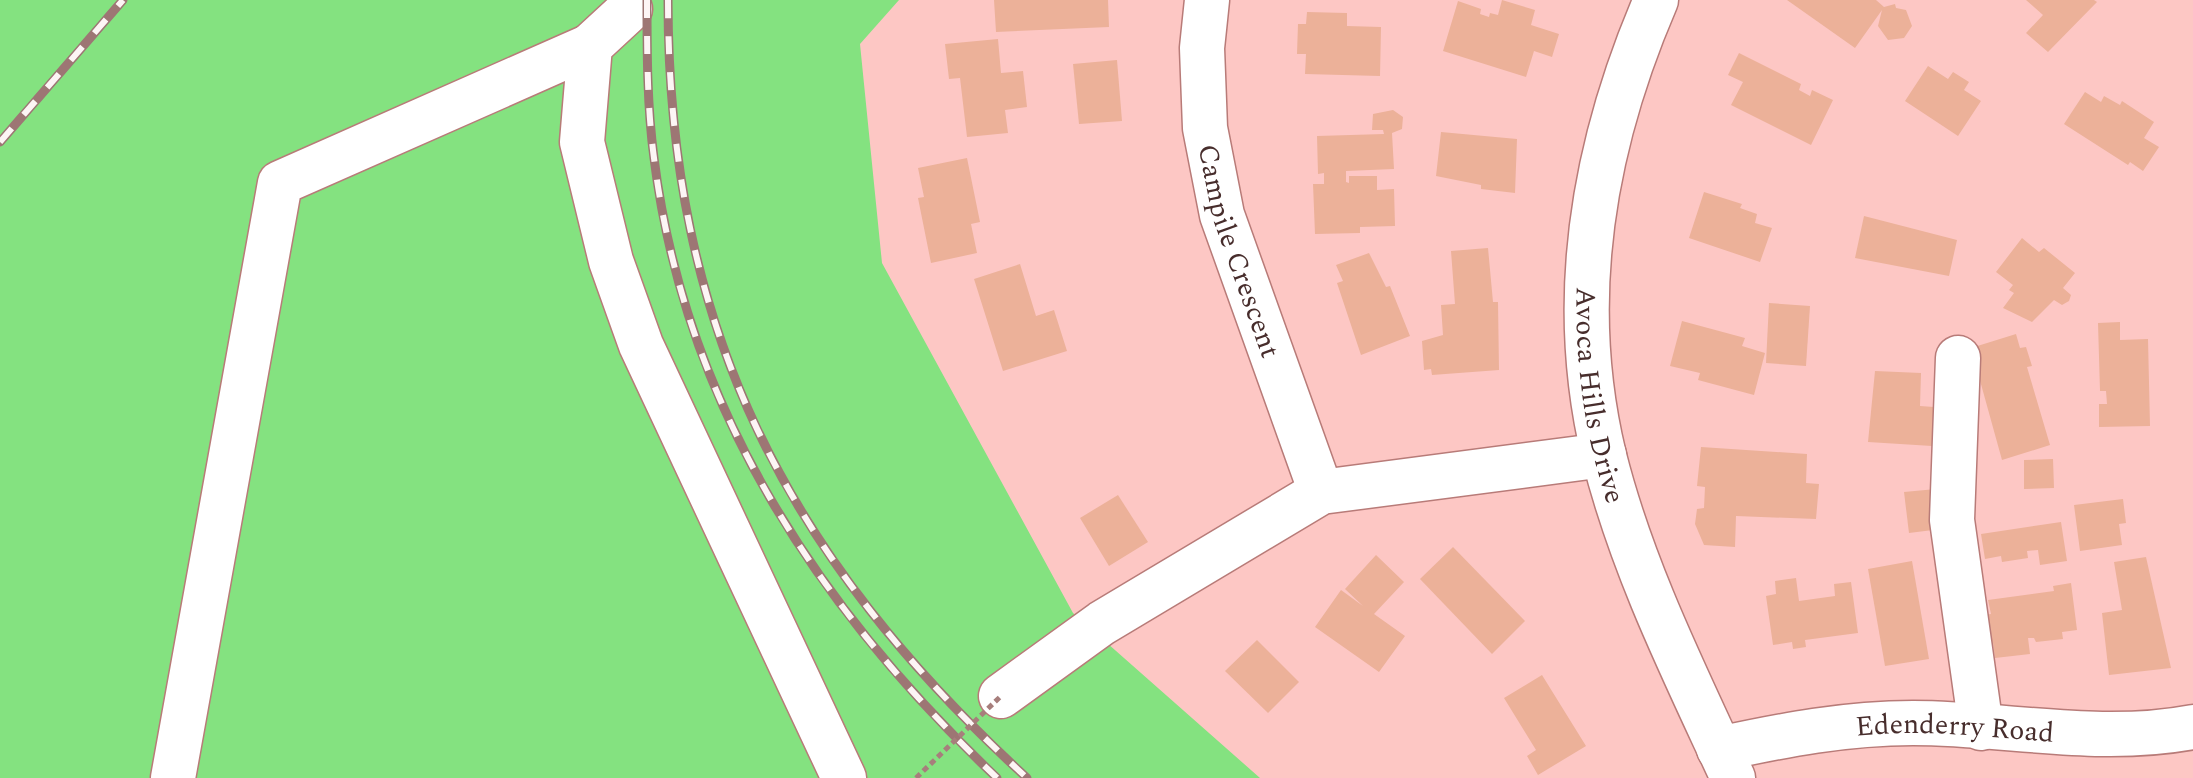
<svg xmlns="http://www.w3.org/2000/svg" width="2193" height="778" font-family="Spectral,serif">
<rect width="100%" height="100%" fill="#fdc7c4"/>
<polygon fill="#84e280" points="0,0 899,0 860,44 882,263 1073,613 1260,778 0,778"/>
<g fill="#ecb199">
<polygon points="994,0 1108,0 1109,27 996,32"/>
<polygon points="1502,0 1535,10 1531,25 1559,34 1552,57 1534,51 1526,77 1443,51 1458,1 1481,9 1480,14 1489,17 1490,13 1498,15"/>
<polygon points="1787,0 1876,0 1884,7 1895,4 1896,8 1906,10 1912,26 1904,38 1888,40 1878,26 1882,10 1855,48"/>
<polygon points="2026,0 2094,0 2097,2 2048,52 2026,33 2043,15"/>
<polygon points="1307,12 1347,13 1347,26 1381,27 1380,76 1305,74 1306,54 1297,54 1298,24 1306,24"/>
<polygon points="998,39 1001,73 1023,71 1027,107 1005,110 1008,133 967,137 960,78 949,79 945,44"/>
<polygon points="1739,53 1801,84 1799,90 1810,96 1812,90 1833,100 1811,145 1731,105 1743,82 1728,75"/>
<polygon points="1117,60 1122,121 1079,124 1073,64"/>
<polygon points="1928,66 1948,79 1953,72 1969,82 1964,90 1981,101 1958,136 1905,101"/>
<polygon points="2085,92 2101,102 2104,96 2120,105 2122,101 2154,122 2144,138 2159,147 2143,171 2130,162 2128,165 2064,124"/>
<polygon points="1393,110 1403,117 1402,129 1392,133 1394,169 1346,171 1346,182 1349,183 1349,176 1377,176 1377,190 1394,189 1395,226 1360,227 1360,233 1315,234 1313,184 1324,184 1324,173 1318,174 1317,136 1384,134 1383,130 1372,130 1373,114"/>
<polygon points="1441,132 1517,139 1515,193 1481,189 1481,185 1436,176"/>
<polygon points="967,158 980,222 971,224 977,253 931,263 918,198 924,197 918,168"/>
<polygon points="1704,192 1742,204 1740,208 1757,214 1755,223 1772,228 1760,262 1689,238"/>
<polygon points="1864,216 1957,240 1949,276 1855,258"/>
<polygon points="2022,238 2039,252 2044,248 2075,273 2063,288 2071,295 2069,301 2062,305 2054,300 2032,322 2003,308 2014,293 2009,290 2013,285 1996,272"/>
<polygon points="1488,248 1493,302 1498,302 1499,370 1432,375 1431,369 1424,370 1422,341 1443,335 1441,305 1455,304 1451,251"/>
<polygon points="1369,253 1386,287 1390,286 1410,336 1361,355 1337,283 1343,281 1336,265"/>
<polygon points="1020,264 1036,316 1054,310 1067,351 1003,371 974,279"/>
<polygon points="1769,303 1810,306 1806,366 1766,363"/>
<polygon points="1682,321 1745,338 1742,346 1765,353 1754,395 1698,380 1700,373 1670,366"/>
<polygon points="2120,322 2120,340 2148,339 2150,426 2099,427 2099,404 2107,404 2106,391 2100,391 2098,323"/>
<polygon points="2016,334 2020,348 2026,347 2032,366 2027,367 2050,445 2002,460 1971,348"/>
<polygon points="1875,371 1921,373 1920,406 1934,407 1932,446 1868,442"/>
<polygon points="1701,447 1807,454 1806,483 1819,484 1816,519 1736,516 1735,547 1704,545 1695,524 1697,509 1704,508 1705,487 1697,486"/>
<polygon points="2053,459 2054,488 2024,489 2024,460"/>
<polygon points="1936,489 1941,529 1909,533 1904,492"/>
<polygon points="1118,495 1148,542 1109,566 1080,518"/>
<polygon points="2123,499 2126,523 2119,524 2122,545 2080,551 2074,505"/>
<polygon points="2061,522 2067,561 2040,565 2038,550 2027,551 2028,558 2002,562 2001,556 1985,559 1981,534"/>
<polygon points="1453,547 1525,621 1492,654 1420,579"/>
<polygon points="1376,555 1404,582 1374,614 1405,636 1379,672 1315,627 1341,590 1363,606 1345,589"/>
<polygon points="2146,557 2171,668 2109,675 2102,613 2122,610 2114,562"/>
<polygon points="1912,561 1929,659 1885,666 1868,569"/>
<polygon points="1796,578 1799,601 1835,596 1834,584 1851,582 1858,633 1805,640 1806,647 1793,649 1792,642 1773,645 1766,596 1776,594 1775,581"/>
<polygon points="2071,583 2077,630 2062,632 2063,639 2036,642 2034,638 2028,638 2030,654 1995,658 1993,643 1987,643 1983,615 1991,614 1988,600 2054,591 2053,586"/>
<polygon points="1257,640 1299,682 1268,713 1225,671"/>
<polygon points="1542,675 1586,746 1538,775 1527,756 1536,750 1504,698"/>
</g>
<g fill="none" stroke-linecap="round" stroke-linejoin="round">
<g stroke="#b87b78" stroke-width="47">
<g id="minor">
<path id="s1" d="M1207 0 1202 48 1205 128 1222 215 1321 492"/>
<path id="s2" d="M1656 0C1593 146 1566 299 1604 456 1632 568 1685 674 1733 778"/>
<polyline points="630,9 590,46 582,142 611,261 641,345 844,778"/>
<polyline points="1958,358 1952,520 1981,728"/>
<polyline points="1001,696 1102,623 1321,492 1604,455"/>
<path id="s3" d="M1719 749C1784 735 1846 723 1913 723 2007 723 2098 745 2193 727"/>
<polyline points="173,778 280,183 590,46"/>
</g>
</g>
<use href="#minor" stroke="#fff" stroke-width="44"/>
<g stroke="#9d7674" stroke-width="9">
<g id="rail">
<path d="M647 0C647 52 647 106 654 158 685 408 818 608 997 778"/>
<path d="M668 0C668 329 787 558 1027 778"/>
<polyline points="0,142 123,0"/>
</g>
</g>
<use href="#rail" stroke="#fdf5f5" stroke-width="6" stroke-dasharray="18" stroke-linecap="butt"/>
<polyline stroke="#a77e7c" stroke-width="5" stroke-dasharray="6 4" stroke-linecap="butt" points="916,778 1001,696"/>
</g>
<g text-anchor="middle" stroke-width="7" stroke-linejoin="round" paint-order="stroke">
<g font-size="28" fill="#472d2c" stroke="#fdf5f5">
<text dy="10" stroke="none"><textPath href="#s1" startOffset="256">Campile Crescent</textPath></text>
<text dy="10" stroke="none"><textPath href="#s2" startOffset="406">Avoca Hills Drive</textPath></text>
<text dy="10" stroke="none"><textPath href="#s3" startOffset="238">Edenderry Road</textPath></text>
</g>
</g>
</svg>
